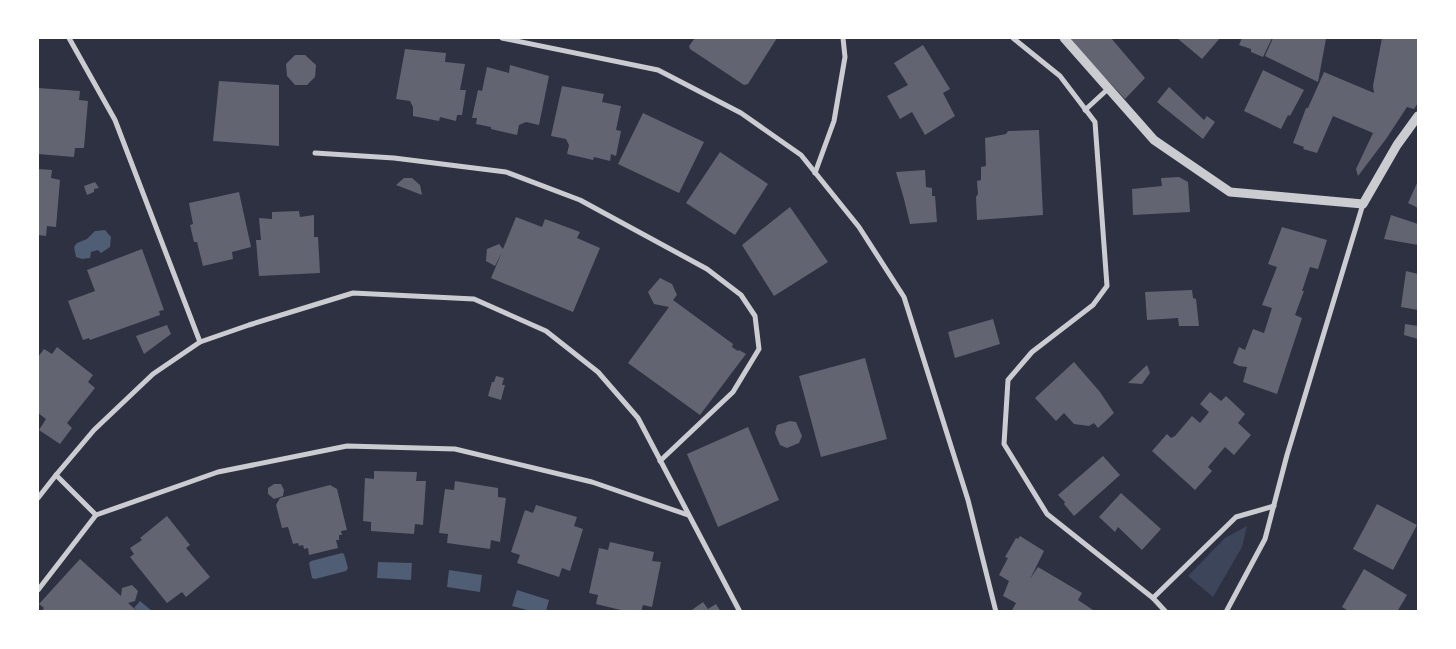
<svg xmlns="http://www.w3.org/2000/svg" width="1456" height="649" font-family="Lora,serif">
<rect width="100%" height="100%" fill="#2d3142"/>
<polygon fill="#3c4559" points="1247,526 1242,547 1213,597 1188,576 1225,538"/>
<g fill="#4f5d75">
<polygon points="105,230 111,237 110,247 101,253 98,250 91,252 90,258 82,259 76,257 74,247 77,243 87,239 95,231"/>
<polygon points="342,553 344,554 348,568 346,571 315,579 312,578 309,563 311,561"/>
<polygon points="378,562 412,563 411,580 377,578"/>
<polygon points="449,570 482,575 480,592 447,587"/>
<polygon points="517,590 549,600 546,611 531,611 512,606"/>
<polygon points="140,601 152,611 138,611 134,608"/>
</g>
<g fill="#626471">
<polygon points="695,38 777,38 748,84 744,85 690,49 689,46"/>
<polygon points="1073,38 1111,38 1145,78 1125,99 1070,40"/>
<polygon points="1177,38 1220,38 1202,59"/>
<polygon points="1242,38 1272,38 1263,57 1251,52 1251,49 1239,45"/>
<polygon points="1273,38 1322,38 1326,39 1318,82 1265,56"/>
<polygon points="1382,38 1418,38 1418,103 1414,109 1407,107 1386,139 1358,176 1356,169 1373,133 1333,116 1317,153 1303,149 1304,147 1293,143 1306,108 1308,108 1324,72 1374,93 1373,86"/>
<polygon points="923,45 950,89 943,93 955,116 925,135 912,112 900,119 887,96 908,85 894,63"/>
<polygon points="405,49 446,53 445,62 465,64 460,90 466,90 462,115 457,115 456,121 440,117 439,121 413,116 413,107 410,101 396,99"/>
<polygon points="295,55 305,55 316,65 315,77 307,85 295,85 287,76 286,64"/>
<polygon points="510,65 549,76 539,125 526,122 519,125 517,135 491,129 491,127 476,124 477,118 472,118 478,90 482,91 487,67 509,73"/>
<polygon points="1263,70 1304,90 1290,116 1288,115 1281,129 1244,111"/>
<polygon points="219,81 279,85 279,146 213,141"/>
<polygon points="562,86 604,94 602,102 621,106 616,130 621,131 616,156 611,154 610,161 594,157 593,160 567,154 569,145 566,139 551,136"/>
<polygon points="1169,87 1204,120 1207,116 1215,122 1203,139 1157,102"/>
<polygon points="38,88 80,91 79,100 88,101 84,148 75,148 74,157 38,154"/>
<polygon points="643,113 704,142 679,193 618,164"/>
<polygon points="1039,130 1043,215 977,220 976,197 978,194 977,181 981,180 981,167 986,166 985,138 1006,134 1008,131"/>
<polygon points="720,152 768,184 735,235 686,203"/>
<polygon points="38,169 52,170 51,178 60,180 56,227 47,226 46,236 38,235"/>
<polygon points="925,170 926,187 932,188 932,196 935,196 937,222 910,224 904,199 896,172"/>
<polygon points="1179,177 1188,182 1190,212 1133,215 1132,189 1162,186 1161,178"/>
<polygon points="404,178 412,178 420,185 422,195 396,185"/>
<polygon points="1418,181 1418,208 1408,203"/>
<polygon points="95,182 99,188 94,189 94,192 87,195 84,186"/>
<polygon points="239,192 251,247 232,252 233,259 203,266 197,242 194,242 190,225 193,224 189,203"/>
<polygon points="790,207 828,262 774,296 742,245"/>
<polygon points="299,211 300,217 314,215 314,237 318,237 320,273 259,276 256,240 261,240 259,218 272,219 272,212"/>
<polygon points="1391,215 1418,224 1418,245 1384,239"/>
<polygon points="516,217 542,227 545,219 580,232 577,238 600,248 573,312 491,278 502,252 495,266 486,261 487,249 499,244 503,249"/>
<polygon points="1282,227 1327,240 1318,269 1310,267 1302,291 1304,291 1295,315 1302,318 1277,394 1243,382 1247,367 1239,366 1233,363 1239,347 1245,350 1253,329 1264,333 1272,308 1262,305 1277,267 1268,264"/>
<polygon points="142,249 164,310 159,311 160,315 90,340 89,338 83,340 68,301 95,291 87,270"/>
<polygon points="1406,271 1418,274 1418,310 1401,307"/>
<polygon points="660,278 672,284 677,295 673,300 733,344 732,347 738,351 739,350 746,354 700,415 628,363 669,307 654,304 648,292"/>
<polygon points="1192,290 1193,298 1196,299 1199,326 1179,326 1178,318 1147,320 1145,292"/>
<polygon points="993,319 1000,344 955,358 948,332"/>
<polygon points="1405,324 1418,326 1418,339 1404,335"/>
<polygon points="167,325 171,334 144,354 136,336"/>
<polygon points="57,347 93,375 88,382 95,388 67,423 72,428 60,444 39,430 46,419 38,413 38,357 44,349 52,354"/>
<polygon points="865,358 887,439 821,457 799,376"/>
<polygon points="1074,362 1100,392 1114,413 1098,428 1094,423 1089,426 1074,424 1064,413 1056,421 1035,398"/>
<polygon points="1147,365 1150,373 1142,384 1128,383"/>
<polygon points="496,376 504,378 502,385 505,385 501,400 488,396 492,382 494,382"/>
<polygon points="1210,392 1221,401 1226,396 1245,414 1238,423 1251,435 1234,455 1225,447 1208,467 1212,471 1195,490 1152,451 1167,434 1171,438 1175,436 1192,416 1200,423 1209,412 1200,404"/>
<polygon points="790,421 796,422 802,436 799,443 787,448 780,445 775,433 777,425"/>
<polygon points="748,427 779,500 718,527 687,454"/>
<polygon points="1103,456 1120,475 1074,516 1064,504 1065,502 1058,495"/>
<polygon points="374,471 417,472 416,481 426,481 423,525 415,524 414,534 371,531 371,522 363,521 365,478 374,479"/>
<polygon points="455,481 498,488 498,497 506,498 500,542 491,540 490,549 447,543 448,534 439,533 445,489 454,490"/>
<polygon points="274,484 281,484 284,490 283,496 274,499 268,494 268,488"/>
<polygon points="330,485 337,489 347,530 341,531 342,535 339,535 339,540 336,540 338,548 309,555 308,548 304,549 303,545 299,546 298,543 293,544 288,527 282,528 276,505 280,498"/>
<polygon points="1121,493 1161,529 1142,550 1118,527 1115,532 1099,517"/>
<polygon points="1377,504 1417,525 1393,570 1353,549"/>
<polygon points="536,505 577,517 574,526 583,529 570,571 562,568 559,577 517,563 520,555 511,552 525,510 533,513"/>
<polygon points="167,516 190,545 186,548 210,577 186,597 182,592 167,603 130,557 134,554 130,548 142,540 140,538"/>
<polygon points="1020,536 1044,551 1030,579 1038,567 1082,593 1078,600 1096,612 1011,612 1016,603 1003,596 1009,581 999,575 1008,558 1005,557 1016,538 1018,539"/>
<polygon points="610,542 654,552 652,561 661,562 652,607 643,605 641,612 629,612 596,604 598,595 589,593 599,548 608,550"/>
<polygon points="80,559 121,596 122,588 132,585 138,591 135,601 128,603 138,612 41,612 44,608 39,604"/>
<polygon points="1364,569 1407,595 1397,612 1350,612 1342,607"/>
<polygon points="703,602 708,609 716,604 721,612 689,612"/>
</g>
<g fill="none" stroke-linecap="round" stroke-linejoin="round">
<g stroke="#caccd0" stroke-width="5">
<polyline points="69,38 115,120 200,342"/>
<polyline points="502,38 658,70 741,113 801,155 859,227 904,297 968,500 996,612"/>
<polyline points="1013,38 1060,76 1095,122 1107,286 1093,305 1032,352 1008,380 1004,444 1047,514 1153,598"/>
<polyline points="1085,110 1109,88"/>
<polyline points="315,153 394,158 506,172 580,200 707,269 741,295 755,316 759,349 733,392 660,461"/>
<polyline points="815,173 834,121 845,57 843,38"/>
<polyline points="38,498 56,475"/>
<polyline points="96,515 56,475 94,430 153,374 200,342 249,325 353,293 474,299 546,331 598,372 638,418 740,612"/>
<polyline points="38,590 96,515 218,472 347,446 455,449 592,482 688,515"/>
<polyline points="1166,612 1153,598 1236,517 1274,506"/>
<polyline points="1226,612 1265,539 1287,455 1363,204"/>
</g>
<polyline stroke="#caccd0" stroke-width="9" points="1064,38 1154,140 1230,192 1363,204 1397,145 1418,116"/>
</g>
<rect width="1456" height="649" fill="none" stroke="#ffffff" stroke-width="78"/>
</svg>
